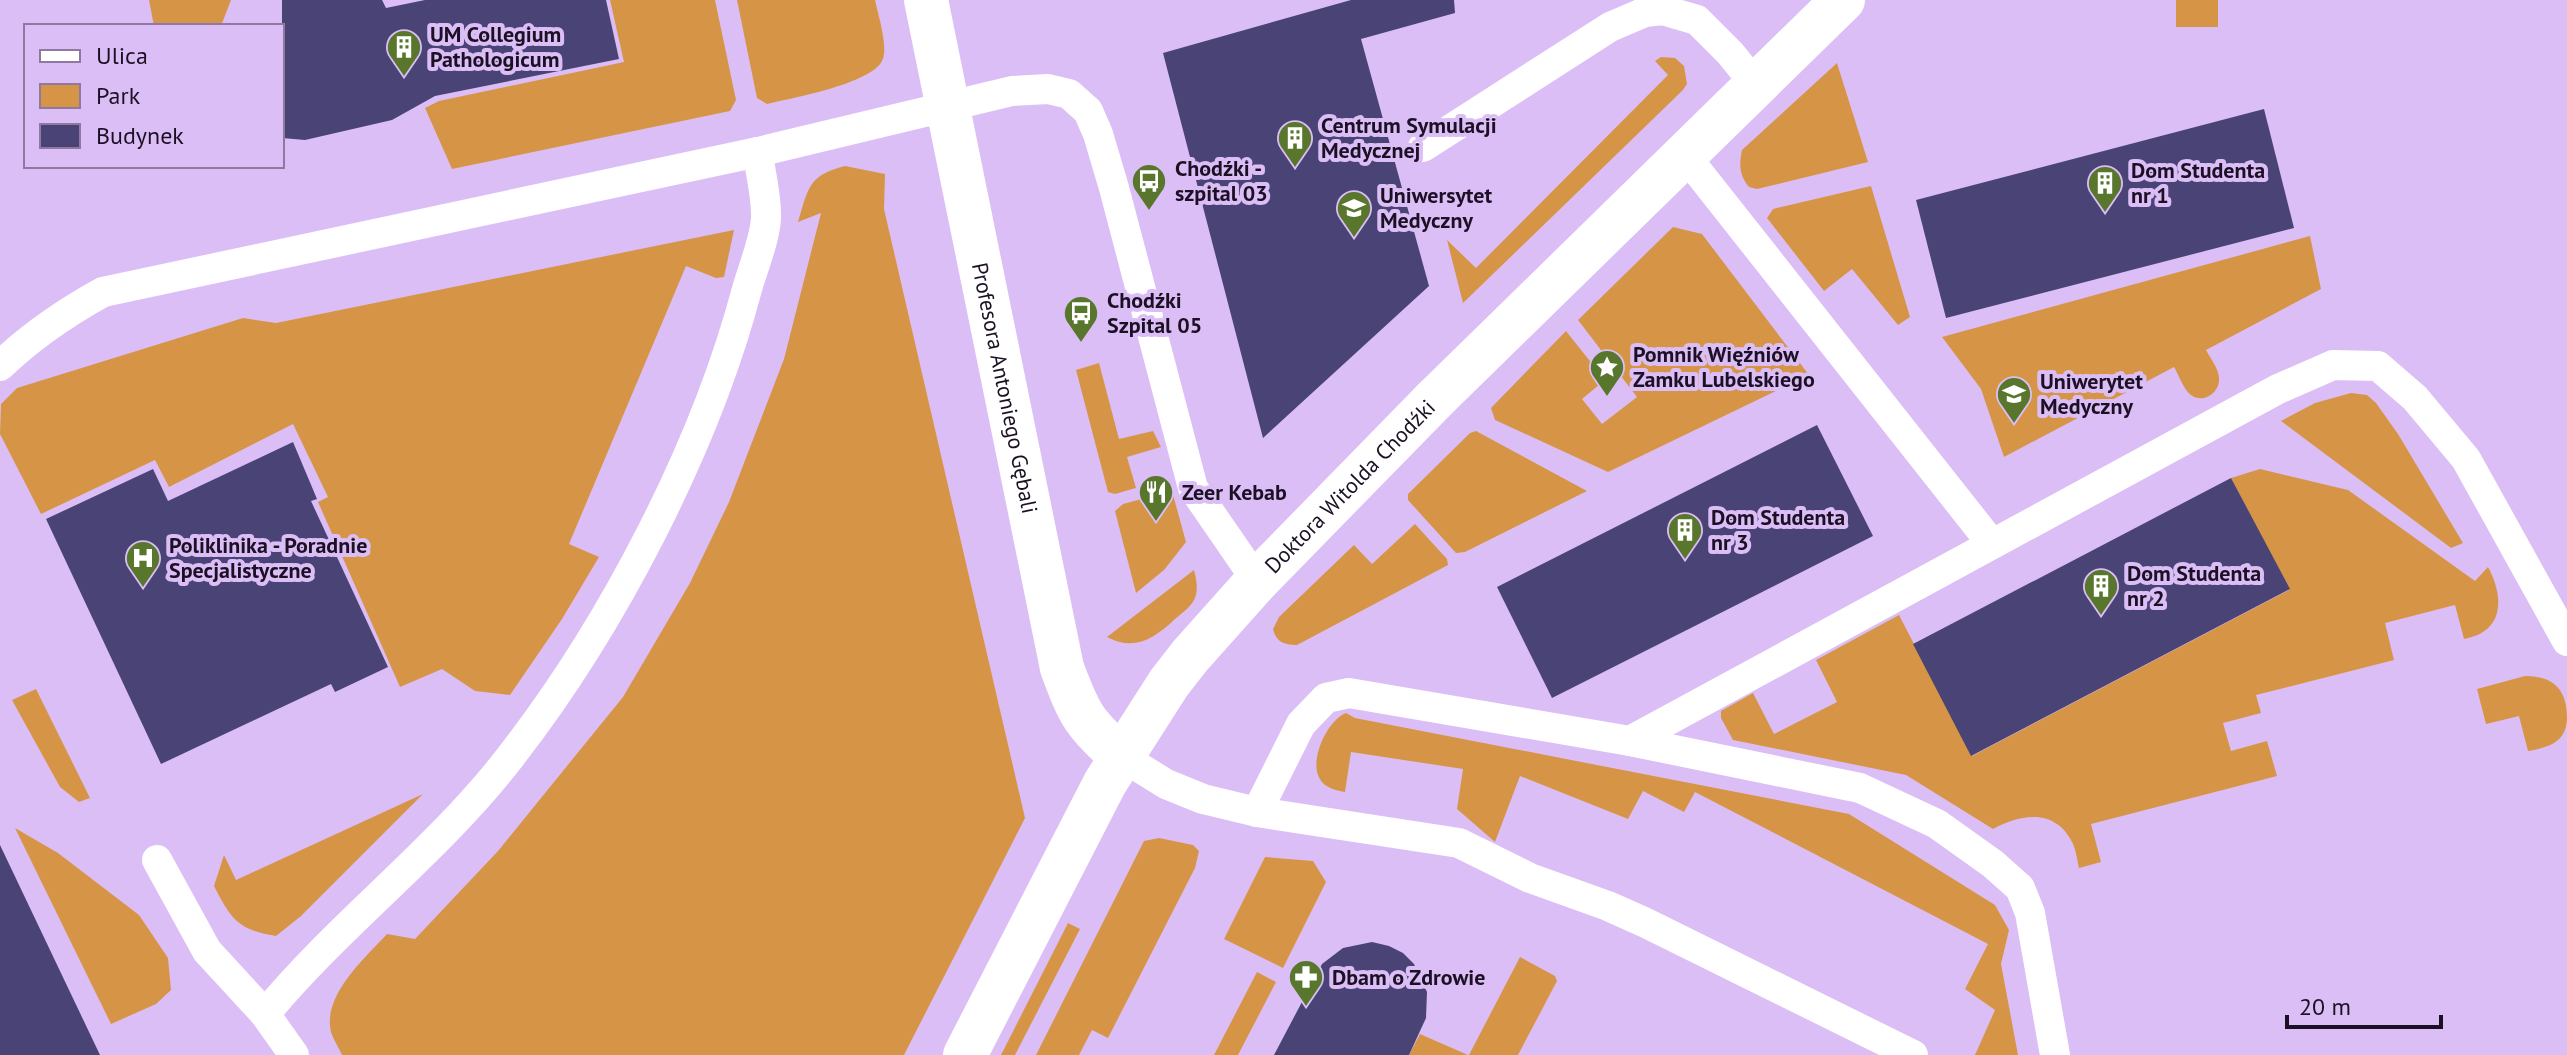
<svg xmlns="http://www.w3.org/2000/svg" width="2567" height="1055" font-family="'PT Sans',sans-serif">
<rect width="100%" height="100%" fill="#dcbef6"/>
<g fill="#d69546">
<polygon points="149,0 231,0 221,26 154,26"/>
<polygon points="610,0 715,0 736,100 730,111 452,169 425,108 439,101 624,62"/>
<path d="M737 0H875C878 14 889 49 882 61 870 84 792 98 767 104L757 98Z"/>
<rect x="2176" y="0" width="42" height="27"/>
<polygon points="1661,57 1675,58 1684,66 1687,84 1683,90 1463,303 1447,240 1476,268 1668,75 1655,61"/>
<path d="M1837 63 1868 162 1757 189 1749 187C1739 175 1739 164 1742 150Z"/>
<path d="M845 166 885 174 884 209 1025 818 904 1055H342C339 1048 333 1039 331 1032 322 995 366 957 387 934L415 939 498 851 623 697 690 583 729 502 784 359 821 213 798 222C808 189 808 175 845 166Z"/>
<polygon points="1871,186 1910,317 1898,325 1852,269 1824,291 1767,218 1773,209"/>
<polygon points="1673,227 1702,234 1809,375 1608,472 1495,420 1491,408 1566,331 1605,380 1582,399 1602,424 1637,397 1578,320"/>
<polygon points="734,230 724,277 716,278 686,266 569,544 599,557 562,619 510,695 475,691 442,669 400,687 318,502 328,497 293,424 169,487 155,460 41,514 0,434 1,404 17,388 243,318 276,323"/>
<path d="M2310 236 2321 289 2206 350C2210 358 2220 370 2219 380 2219 393 2203 404 2191 395 2183 389 2179 375 2174 367L2004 457 1981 389 1942 337Z"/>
<polygon points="1099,363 1119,439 1153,431 1161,447 1127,457 1136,488 1115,494 1108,492 1076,370"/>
<polygon points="2351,393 2367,395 2376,403 2398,434 2463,543 2451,548 2281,421 2315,403"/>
<polygon points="1476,431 1587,491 1465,552 1456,553 1408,500 1408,494 1470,433"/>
<path d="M2260 469 2348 490 2475 581 2488 567C2504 596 2505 632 2464 639L2455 605 2385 623 2394 660 2256 695 2261 713 2223 723 2231 751 2267 741 2277 776 2091 824 2101 862 2079 868C2077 860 2076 849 2072 842 2055 808 2020 814 1993 829L1906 775 1733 740 1721 718V711L1753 693 1774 734 1837 702 1816 660 1899 615 1972 756 2289 590 2231 478Z"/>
<polygon points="1172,491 1186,542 1164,570 1136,593 1115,511 1123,504"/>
<path d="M1415 524 1447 559 1448 565 1297 645C1284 645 1276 642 1273 629L1279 617 1354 545 1372 564Z"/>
<path d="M1194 570C1196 578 1198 586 1196 595 1193 606 1183 612 1175 619 1155 638 1134 652 1107 637Z"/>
<path d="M2525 676C2554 676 2567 690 2567 718 2567 726 2564 735 2558 740 2550 747 2538 749 2528 751L2519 716 2486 724 2477 689Z"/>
<polygon points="36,689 90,798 79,802 60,787 12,700"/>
<path d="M1346 713 1355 718 1849 814 1995 905 2009 930 2001 964 2018 1055H1975L1995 1010 1965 989 1988 944 1695 792 1684 812 1643 791 1628 819 1520 776 1495 842 1457 809 1463 769 1351 752 1345 792C1334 790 1322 787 1318 775 1311 756 1328 720 1346 713Z"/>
<path d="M423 794 301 916 276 936C238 930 231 919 214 886L224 855 236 880Z"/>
<polygon points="15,828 58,853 139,915 168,958 171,990 156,1004 111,1024"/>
<polygon points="1159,838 1193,845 1199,851 1195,868 1108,1038 1092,1030 1079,1055 1036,1055 1144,841"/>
<polygon points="1265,857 1313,861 1326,882 1283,968 1224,939"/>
<polygon points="1068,923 1080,929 1015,1055 1001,1055"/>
<polygon points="1520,957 1555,976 1557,981 1518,1055 1469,1055"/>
<polygon points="1257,972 1276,982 1238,1055 1214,1055"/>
<polygon points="1420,1034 1468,1055 1409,1055"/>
</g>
<g fill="#4a4375">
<polygon points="282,0 382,0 386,8 425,0 606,0 619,59 435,96 392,120 305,140 282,138"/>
<polygon points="1351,0 1454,0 1455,13 1361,39 1429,286 1263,438 1163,53"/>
<polygon points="2264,109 2294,228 1946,318 1916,200"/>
<polygon points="1817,425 1873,536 1552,698 1497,587"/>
<polygon points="293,442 317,499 311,501 388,667 335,692 331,684 161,764 46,519 153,469 168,501"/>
<polygon points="2231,478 2290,589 1971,756 1913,644"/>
<polygon points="0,845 100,1055 0,1055"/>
<polygon points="1372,942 1389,946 1403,953 1414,964 1427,992 1426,1018 1409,1055 1274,1055 1322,964 1343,948"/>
</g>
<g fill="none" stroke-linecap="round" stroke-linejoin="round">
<g stroke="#fff" stroke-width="30">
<polyline points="1423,147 1610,27 1645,12 1663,10 1697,20 1730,53 1756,85"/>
<polyline points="1684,154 1992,544"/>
<path d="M0 366C31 336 65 313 103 292L758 152 1012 91 1048 89 1069 94 1088 111 1098 134 1114 188 1193 488 1257 581"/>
<polyline points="1121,756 1166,784 1203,799 1257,812 1459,843 1530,878 1608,906 1646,923 1913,1055"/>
<polyline points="1257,812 1301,724 1326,698 1349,693 1630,741"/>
<polyline points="157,860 207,951 265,1014 294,1055"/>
<path d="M265 1014C341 922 438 851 511 756 612 626 705 448 747 289 753 268 765 239 766 218 767 197 760 173 758 152"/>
<polyline points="2055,1055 2030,913 2020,888 1993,864 1937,824 1860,788 1630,741 2278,389 2333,365 2378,366 2415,398 2466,459 2567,641"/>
</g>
<path stroke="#fff" stroke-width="44" id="s1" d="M926 0 1062 668C1079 714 1084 724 1121 756"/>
<path stroke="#fff" stroke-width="44" id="s2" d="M965 1055 1105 783 1169 683 1190 656 1257 581 1435 399 1843 0"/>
</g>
<defs>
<g id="building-pin" transform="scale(1.8)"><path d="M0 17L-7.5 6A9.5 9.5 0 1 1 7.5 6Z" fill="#58772d" stroke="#dcbef6"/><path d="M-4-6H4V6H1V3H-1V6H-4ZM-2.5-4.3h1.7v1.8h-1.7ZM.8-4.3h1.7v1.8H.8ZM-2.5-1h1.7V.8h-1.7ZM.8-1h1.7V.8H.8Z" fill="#fff"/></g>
<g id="bus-pin" transform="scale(1.8)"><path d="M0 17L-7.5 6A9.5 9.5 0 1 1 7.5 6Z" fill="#58772d" stroke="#dcbef6"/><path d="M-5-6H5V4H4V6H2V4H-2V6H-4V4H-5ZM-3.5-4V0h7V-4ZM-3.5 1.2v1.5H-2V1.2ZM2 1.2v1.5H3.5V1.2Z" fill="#fff"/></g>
<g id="university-pin" transform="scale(1.8)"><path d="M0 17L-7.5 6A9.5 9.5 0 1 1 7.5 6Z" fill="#58772d" stroke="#dcbef6"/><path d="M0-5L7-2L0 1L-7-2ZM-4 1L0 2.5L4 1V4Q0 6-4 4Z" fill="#fff"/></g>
<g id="sight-pin" transform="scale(1.8)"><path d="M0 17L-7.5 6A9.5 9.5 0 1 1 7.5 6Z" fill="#58772d" stroke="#dcbef6"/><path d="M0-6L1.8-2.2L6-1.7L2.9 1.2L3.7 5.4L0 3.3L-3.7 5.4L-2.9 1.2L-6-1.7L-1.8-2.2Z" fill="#fff"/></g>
<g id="restaurant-pin" transform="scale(1.8)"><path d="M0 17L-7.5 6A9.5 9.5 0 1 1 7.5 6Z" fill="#58772d" stroke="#dcbef6"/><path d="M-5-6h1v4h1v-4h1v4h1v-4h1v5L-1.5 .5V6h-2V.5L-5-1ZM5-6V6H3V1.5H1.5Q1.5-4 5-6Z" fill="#fff"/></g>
<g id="hospital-pin" transform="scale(1.8)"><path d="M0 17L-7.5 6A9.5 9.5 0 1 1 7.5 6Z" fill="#58772d" stroke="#dcbef6"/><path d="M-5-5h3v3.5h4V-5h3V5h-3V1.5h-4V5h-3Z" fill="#fff"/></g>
<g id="pharmacy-pin" transform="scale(1.8)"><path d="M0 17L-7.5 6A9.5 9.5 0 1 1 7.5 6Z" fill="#58772d" stroke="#dcbef6"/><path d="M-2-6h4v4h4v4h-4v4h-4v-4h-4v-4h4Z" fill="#fff"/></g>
</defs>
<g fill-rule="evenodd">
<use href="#building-pin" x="404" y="47"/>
<use href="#building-pin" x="1295" y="138"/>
<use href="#bus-pin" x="1149" y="181"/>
<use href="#building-pin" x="2105" y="183"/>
<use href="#university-pin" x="1354" y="208"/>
<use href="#bus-pin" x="1081" y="313"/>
<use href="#sight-pin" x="1607" y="367"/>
<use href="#university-pin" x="2014" y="394"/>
<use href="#restaurant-pin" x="1156" y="492"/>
<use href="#building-pin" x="1685" y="530"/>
<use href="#hospital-pin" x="143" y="558"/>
<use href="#building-pin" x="2101" y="586"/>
<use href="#pharmacy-pin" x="1306" y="977"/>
</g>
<g text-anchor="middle" stroke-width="8" stroke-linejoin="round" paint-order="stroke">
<g font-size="22" font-weight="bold" fill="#1c1124" stroke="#dcbef6" text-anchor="start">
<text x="430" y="42">UM Collegium<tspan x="430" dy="25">Pathologicum</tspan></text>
<text x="1321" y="133">Centrum Symulacji<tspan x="1321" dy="25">Medycznej</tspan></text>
<text x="1175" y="176">Chodźki -<tspan x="1175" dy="25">szpital 03</tspan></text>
<text x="2131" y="178">Dom Studenta<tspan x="2131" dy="25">nr 1</tspan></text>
<text x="1380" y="203">Uniwersytet<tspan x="1380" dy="25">Medyczny</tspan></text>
<text x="1107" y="308">Chodźki<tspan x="1107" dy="25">Szpital 05</tspan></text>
<text x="1633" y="362">Pomnik Więźniów<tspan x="1633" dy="25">Zamku Lubelskiego</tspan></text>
<text x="2040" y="389">Uniwerytet<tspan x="2040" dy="25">Medyczny</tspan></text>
<text x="1182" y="500">Zeer Kebab</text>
<text x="1711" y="525">Dom Studenta<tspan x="1711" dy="25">nr 3</tspan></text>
<text x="169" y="553">Poliklinika - Poradnie<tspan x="169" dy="25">Specjalistyczne</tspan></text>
<text x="2127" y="581">Dom Studenta<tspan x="2127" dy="25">nr 2</tspan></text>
<text x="1332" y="985">Dbam o Zdrowie</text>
</g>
<g font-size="22" fill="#1c1124" stroke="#dcbef6">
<text dy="8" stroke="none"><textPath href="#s1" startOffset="396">Profesora Antoniego Gębali</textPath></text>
<text dy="8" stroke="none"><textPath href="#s2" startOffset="692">Doktora Witolda Chodźki</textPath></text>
</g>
</g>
<rect x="24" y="24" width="260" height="144" fill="#dcbef6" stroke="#8f79a2" stroke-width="2"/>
<rect x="40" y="50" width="40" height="12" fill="#ffffff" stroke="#8f79a2" stroke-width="2"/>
<text x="96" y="64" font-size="24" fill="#1c1124">Ulica</text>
<rect x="40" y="84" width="40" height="24" fill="#d69546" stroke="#8f79a2" stroke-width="2"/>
<text x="96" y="104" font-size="24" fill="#1c1124">Park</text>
<rect x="40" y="124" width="40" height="24" fill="#4a4375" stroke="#8f79a2" stroke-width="2"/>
<text x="96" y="144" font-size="24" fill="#1c1124">Budynek</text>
<path d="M2287 1015v12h154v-12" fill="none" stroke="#1c1124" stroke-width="4"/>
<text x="2299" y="1015" font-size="24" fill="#1c1124" stroke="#dcbef6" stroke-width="6" paint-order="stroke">20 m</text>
</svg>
